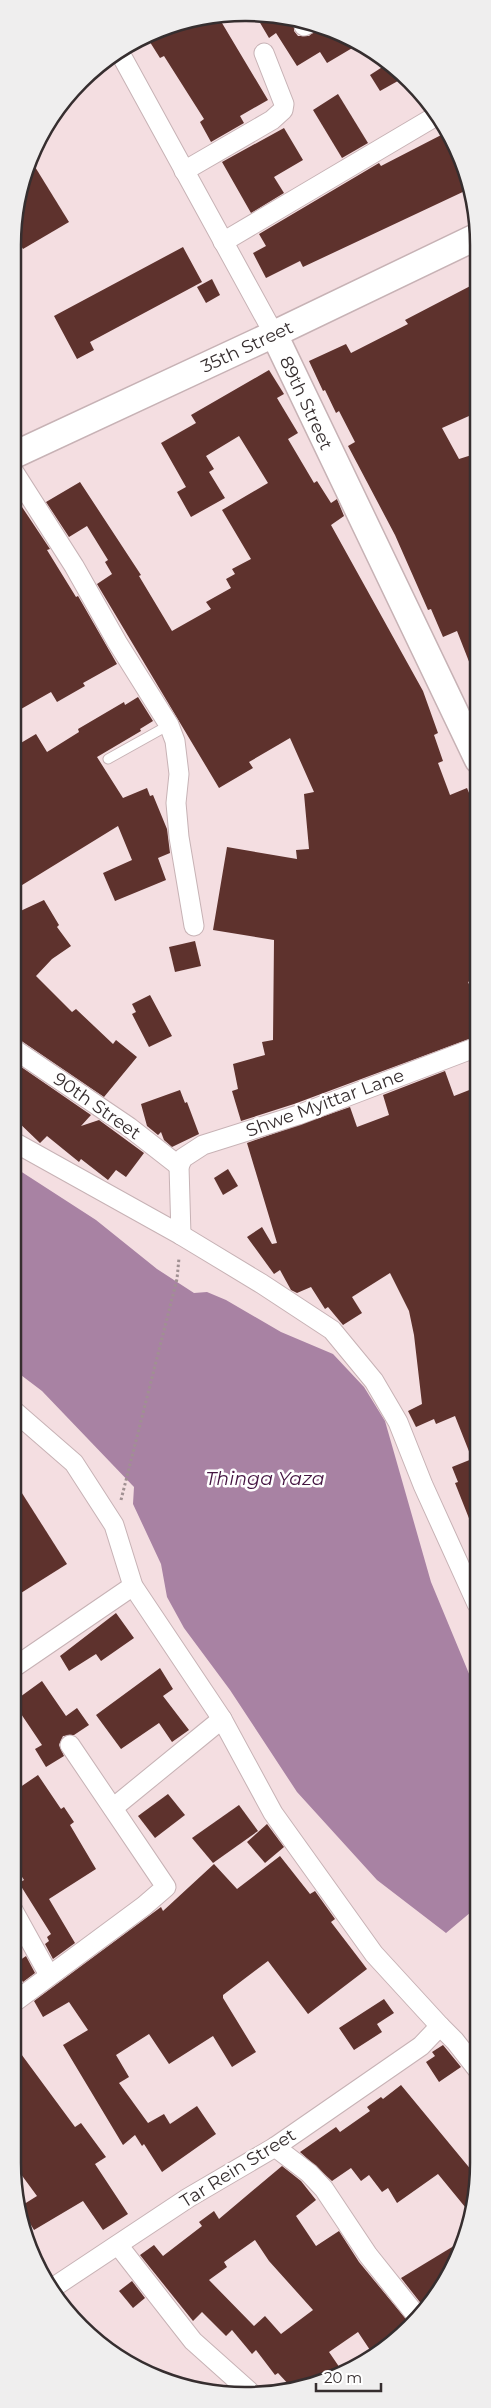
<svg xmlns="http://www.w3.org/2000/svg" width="491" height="2408" font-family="Montserrat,sans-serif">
<rect width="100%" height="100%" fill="#f4dee1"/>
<polygon fill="#a882a3" points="14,1167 96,1220 157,1269 194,1293 207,1292 226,1300 281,1332 333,1354 364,1387 385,1421 431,1582 477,1693 477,1907 446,1933 377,1880 297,1792 230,1690 184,1628 167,1597 161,1564 133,1504 134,1487 42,1391 13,1369"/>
<g fill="#5e322d" fill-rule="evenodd">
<polygon points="276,14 294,20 294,31 298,36 309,36 318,27 348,36 359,44 327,63 320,52 297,66 276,33 269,38 256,16"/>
<polygon points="219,18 268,100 240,116 244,123 211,142 200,122 204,119 164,56 160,58 148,39 185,21"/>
<polygon points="387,64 405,77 380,91 370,75"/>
<polygon points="338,94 368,143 342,158 313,110"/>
<polygon points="284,128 303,160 274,177 284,193 251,213 222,162"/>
<polygon points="447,132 455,143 467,190 303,267 300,261 266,278 253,253 266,246 259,234 379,163 381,166"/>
<polygon points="32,162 69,222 23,249 14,235 14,215"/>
<polygon points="183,247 202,282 90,342 94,350 77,359 54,316"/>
<polygon points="212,279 220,295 206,303 197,287"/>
<polygon points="478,282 478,412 442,428 459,459 478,453 477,682 457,631 443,637 431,609 428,610 395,535 348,446 355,442 339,411 336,413 325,390 323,391 309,361 346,344 351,353 408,324 405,320"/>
<polygon points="269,370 284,394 277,398 298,433 288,439 314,483 317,481 331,503 337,499 344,516 331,525 423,691 438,733 434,735 443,761 438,763 450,795 467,788 478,815 477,977 468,982 477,1002 477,1036 294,1104 241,1121 232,1091 238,1089 233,1064 265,1055 262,1042 273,1040 274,940 213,930 227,847 297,859 296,850 309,849 304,794 314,792 290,738 249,762 253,768 219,788 97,584 112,574 105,562 108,560 87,526 69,537 46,502 80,482 141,575 139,576 172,631 211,609 206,602 231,588 226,579 235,574 232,569 251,559 222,510 268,483 239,436 206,456 214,469 209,472 225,498 191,517 177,492 186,487 161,443 196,423 191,415"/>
<polygon points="14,495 50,549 47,550 76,597 78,596 117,664 83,683 85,686 57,702 51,692 14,713"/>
<polygon points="138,697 153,721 140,729 141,731 97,757 123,798 147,788 150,796 153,795 167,829 170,853 158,858 166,880 115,901 103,873 132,860 118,826 14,890 14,747 36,734 47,752 79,732 78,729 124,702 125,705"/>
<polygon points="44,900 59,925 57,927 71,946 52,959 36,976 72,1012 76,1009 113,1044 116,1040 137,1057 104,1097 20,1040 14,1038 14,914"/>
<polygon points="195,941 201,966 175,972 169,947"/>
<polygon points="150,995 172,1036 149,1047 132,1014 136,1012 132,1004"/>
<polygon points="14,1062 91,1115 81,1126 99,1120 144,1153 126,1177 116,1170 108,1180 81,1159 79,1162 47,1136 40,1143 14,1118"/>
<polygon points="445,1071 454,1096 477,1087 476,1536 455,1483 458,1482 452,1467 472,1459 455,1416 436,1424 434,1419 416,1427 408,1411 422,1404 414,1335 409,1311 390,1273 352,1297 362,1313 343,1325 328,1307 325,1309 311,1287 297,1293 291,1290 280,1270 274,1274 247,1237 262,1227 272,1244 277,1243 247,1143 350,1107 357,1127 389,1115 383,1095"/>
<polygon points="180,1090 185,1103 187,1102 199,1134 172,1147 164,1140 161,1132 158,1135 147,1126 141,1104"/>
<polygon points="228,1169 238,1186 223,1195 214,1178"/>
<polygon points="13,1479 67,1564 13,1598"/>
<polygon points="116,1613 134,1638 101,1661 96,1654 69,1671 60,1656"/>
<polygon points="160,1668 173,1689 163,1696 189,1730 172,1742 159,1723 121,1749 96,1715"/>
<polygon points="42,1681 66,1716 77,1708 89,1725 74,1735 63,1736 59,1745 64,1756 46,1767 35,1749 42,1745 13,1702"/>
<polygon points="38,1775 61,1809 64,1807 74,1822 70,1825 96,1869 49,1899 75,1943 53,1959 45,1944 49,1941 47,1937 51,1934 19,1883 24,1880 13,1863 13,1792"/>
<polygon points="168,1794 185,1815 155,1838 138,1816"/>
<polygon points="239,1805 258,1831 213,1863 192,1838"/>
<polygon points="267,1824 284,1847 265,1863 247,1842"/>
<polygon points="280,1856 310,1894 315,1891 335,1919 331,1922 367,1969 308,2014 268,1961 223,1995 223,1998 256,2052 232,2067 213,2036 169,2064 149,2034 116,2055 129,2077 119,2083 148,2123 164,2114 170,2124 197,2106 216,2134 162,2172 144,2144 142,2146 135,2135 123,2145 63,2045 88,2030 69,2002 43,2017 34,2001 161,1907 163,1911 214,1864 237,1889"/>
<polygon points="26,1956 35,1973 23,1982 13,1965"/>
<polygon points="384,1999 394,2013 377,2024 382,2032 354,2050 339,2028"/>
<polygon points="13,2043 75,2127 81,2123 106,2157 95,2164 128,2214 103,2230 83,2201 34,2230 22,2210 21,2206 37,2196 12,2162"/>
<polygon points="443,2045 461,2067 439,2082 426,2062 435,2056 432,2052"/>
<polygon points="401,2085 477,2177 477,2193 470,2213 438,2174 397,2203 388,2188 382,2192 369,2175 361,2181 351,2168 332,2181 300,2152 336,2127 340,2132 370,2111 367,2107 381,2097 383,2099"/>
<path d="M282 2166 301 2181 316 2200 296 2216 316 2246 339 2231 359 2262 410 2324 399 2338 372 2353 358 2332 329 2352 342 2371 320 2383 291 2387 278 2373 275 2375 256 2350 252 2354 232 2330 226 2336 202 2312 193 2321 140 2255 154 2245 163 2256 202 2226 199 2222 214 2211 219 2219ZM255 2240 269 2261 313 2310 281 2334 265 2316 254 2326 209 2280 227 2267 224 2262Z"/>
<polygon points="462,2241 454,2266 423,2306 401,2278"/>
<polygon points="132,2281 145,2298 133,2308 119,2291"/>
</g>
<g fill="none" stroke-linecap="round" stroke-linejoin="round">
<g stroke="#c7b2b5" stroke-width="11">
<polyline id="service" points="108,759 169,725"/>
</g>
<g stroke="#c7b2b5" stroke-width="21">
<g id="minor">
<polyline points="304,26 308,24"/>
<polyline points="120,53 274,334"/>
<polyline points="184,171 272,120 283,110 284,104 264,53"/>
<polyline points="223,242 436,116"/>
<polyline points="14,472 74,566 117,642 169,725 175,741 179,774 176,803 179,837 194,926"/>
<polyline points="14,1049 129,1127 179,1166"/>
<polyline points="14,1142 181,1235 262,1284 332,1330 374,1381 398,1422 423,1485 477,1604"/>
<polyline points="179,1166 183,1158 203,1145 298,1115 477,1047"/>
<polyline points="179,1166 181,1235"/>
<polyline points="13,1410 74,1463 114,1525 133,1586 222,1719 273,1813 374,1954 440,2026"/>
<polyline points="13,1668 133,1586"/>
<polyline points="113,1808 222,1719"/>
<polyline points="13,1910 49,1975"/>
<polyline points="13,2003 144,1906 166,1887 70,1745"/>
<polyline points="275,2147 309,2173 324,2189 368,2255 416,2315"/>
<polyline points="118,2245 193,2341 250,2392"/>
<polyline points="54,2287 188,2198 275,2147 421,2046 440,2026 455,2041 477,2069"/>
</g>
</g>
<g stroke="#c7b2b5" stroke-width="29">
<g id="secondary">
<polyline points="274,334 478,760"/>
<polyline points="14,455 274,334 478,236"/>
</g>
</g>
<polyline stroke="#a09092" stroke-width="3" stroke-dasharray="2.5 2.5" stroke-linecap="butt" points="121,1500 177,1279 179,1258"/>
<use href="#service" stroke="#fff" stroke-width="9"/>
<use href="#minor" stroke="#fff" stroke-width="19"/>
<use href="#secondary" stroke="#fff" stroke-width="26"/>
</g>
<g text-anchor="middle" stroke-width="5" stroke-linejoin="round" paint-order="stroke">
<g font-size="18" fill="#362e2f" stroke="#fff">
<text transform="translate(247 347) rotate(-25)" y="6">35th Street</text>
<text transform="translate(306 403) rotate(65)" y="6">89th Street</text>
<text transform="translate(325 1103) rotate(-20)" y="6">Shwe Myittar Lane</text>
<text transform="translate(97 1106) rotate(35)" y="6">90th Street</text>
<text transform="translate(238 2168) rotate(-32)" y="6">Tar Rein Street</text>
</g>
<g font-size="19" font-style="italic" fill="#451542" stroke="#fff">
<text x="265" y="1485">Thinga Yaza</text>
</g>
</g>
<path d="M0 0H491V2408H0ZM245 21H246A224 224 0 0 1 470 245V2163A224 224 0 0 1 246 2387H245A224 224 0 0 1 21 2163V245A224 224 0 0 1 245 21Z" fill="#efeeee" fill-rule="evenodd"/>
<path fill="none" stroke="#362e2f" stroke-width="2.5" d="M245 21H246A224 224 0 0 1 470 245V2163A224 224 0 0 1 246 2387H245A224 224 0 0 1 21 2163V245A224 224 0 0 1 245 21Z"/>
<path d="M316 2383v8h65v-8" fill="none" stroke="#362e2f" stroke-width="2.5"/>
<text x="324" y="2383" font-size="15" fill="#362e2f" stroke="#ffffff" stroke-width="4" paint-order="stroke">20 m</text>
</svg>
